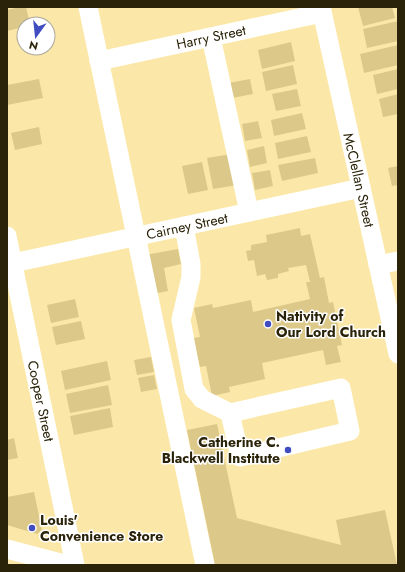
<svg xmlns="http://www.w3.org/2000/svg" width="405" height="572" font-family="Jost,sans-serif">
<rect width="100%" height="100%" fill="#fbe8a8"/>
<g fill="#dcc98a">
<polygon points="20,7 26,7 30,24 24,24 24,27 7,31 7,10"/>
<polygon points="358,7 392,7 395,18 363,26"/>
<polygon points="398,21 398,41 367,48 363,29"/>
<polygon points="291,42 295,61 262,69 258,50"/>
<polygon points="398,45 398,65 364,73 360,54"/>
<polygon points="293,65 297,84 266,91 262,72"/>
<polygon points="398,69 398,89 377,94 373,75"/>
<polygon points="39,79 43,98 7,105 7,85"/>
<polygon points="250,79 253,94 232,98 229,83"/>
<polygon points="297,89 301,106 276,111 272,94"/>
<polygon points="398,94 398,114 383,117 379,99"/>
<polygon points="302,113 306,129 274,136 271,120"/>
<polygon points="258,121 262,138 245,141 242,124"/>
<polygon points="39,127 42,144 15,150 11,133"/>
<polygon points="307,136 311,152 278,159 275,143"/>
<polygon points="264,146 267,163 250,167 247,150"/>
<polygon points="231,154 238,185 213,189 207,158"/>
<polygon points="315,158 318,173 282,181 278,165"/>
<polygon points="202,162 208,190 188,194 182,166"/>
<polygon points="398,166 398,185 392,186 388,168"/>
<polygon points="270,170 273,186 255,190 252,173"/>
<polygon points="300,228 301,236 310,234 320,278 324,277 329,303 333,302 342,345 337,346 341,362 326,365 323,350 262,363 265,379 229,387 230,392 212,396 206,366 200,367 193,338 200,337 194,308 212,304 213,308 251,300 253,312 310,299 306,282 310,282 306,265 288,268 289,271 278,274 278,278 267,280 265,274 257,276 254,260 248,261 246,251 251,250 251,245 267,242 266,235"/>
<polygon points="178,249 181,264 164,268 168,291 153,294 145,255"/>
<polygon points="75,299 79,317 51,323 47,305"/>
<polygon points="81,321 85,339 56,345 52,327"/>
<polygon points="151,357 154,372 137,375 134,360"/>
<polygon points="107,361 111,380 65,390 61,371"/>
<polygon points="154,375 157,389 141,392 138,378"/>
<polygon points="108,385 112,405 70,413 66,394"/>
<polygon points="110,408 113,427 74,435 70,416"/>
<polygon points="217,424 237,518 341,545 336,520 385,510 397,565 215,565 187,430"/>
<polygon points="14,438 18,458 7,460 7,440"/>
<polygon points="34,492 42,530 37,534 7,525 7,497"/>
</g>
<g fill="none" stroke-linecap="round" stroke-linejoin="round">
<g stroke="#fff" stroke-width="19">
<polyline points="88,7 205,565"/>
<polyline points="321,7 398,354"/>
<polyline points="211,37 249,212"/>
<polyline points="99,61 322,13"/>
<polyline points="184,226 191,264 191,277 181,320 194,389 202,399 230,413 341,388 350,431 240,457 230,413"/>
<polyline points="7,236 75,565"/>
<polyline points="13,263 361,188"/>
<polyline points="378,265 398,261"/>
<polyline points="7,549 68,565"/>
</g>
</g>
<g fill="#404cc0" stroke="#fff" stroke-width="1.5">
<circle cx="268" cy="324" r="4"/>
<circle cx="288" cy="450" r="4"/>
<circle cx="32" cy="528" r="4"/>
</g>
<g text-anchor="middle" stroke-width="3" stroke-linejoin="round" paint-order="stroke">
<g font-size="14" fill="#2b2309" stroke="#fff">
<text transform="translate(211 37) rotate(-12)" y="5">Harry Street</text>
<text transform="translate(359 180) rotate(77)" y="5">McClellan Street</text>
<text transform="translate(187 226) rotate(-12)" y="5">Cairney Street</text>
<text transform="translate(41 401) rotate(78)" y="5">Cooper Street</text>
</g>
<g font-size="14" font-weight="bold" fill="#2b2309" stroke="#fff" text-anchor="start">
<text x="276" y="321">Nativity of<tspan x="276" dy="16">Our Lord Church</tspan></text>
<text x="280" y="447" text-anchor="end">Catherine C.<tspan x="280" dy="16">Blackwell Institute</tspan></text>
<text x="40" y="525">Louis'<tspan x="40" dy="16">Convenience Store</tspan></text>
</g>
</g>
<rect width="405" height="572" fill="none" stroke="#2b2309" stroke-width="16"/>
<g transform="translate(36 36) rotate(195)"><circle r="19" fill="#ffffff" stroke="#aaa79d"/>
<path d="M0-3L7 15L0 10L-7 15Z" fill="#404cc0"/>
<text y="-6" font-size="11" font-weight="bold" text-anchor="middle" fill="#2b2309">N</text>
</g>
</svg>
